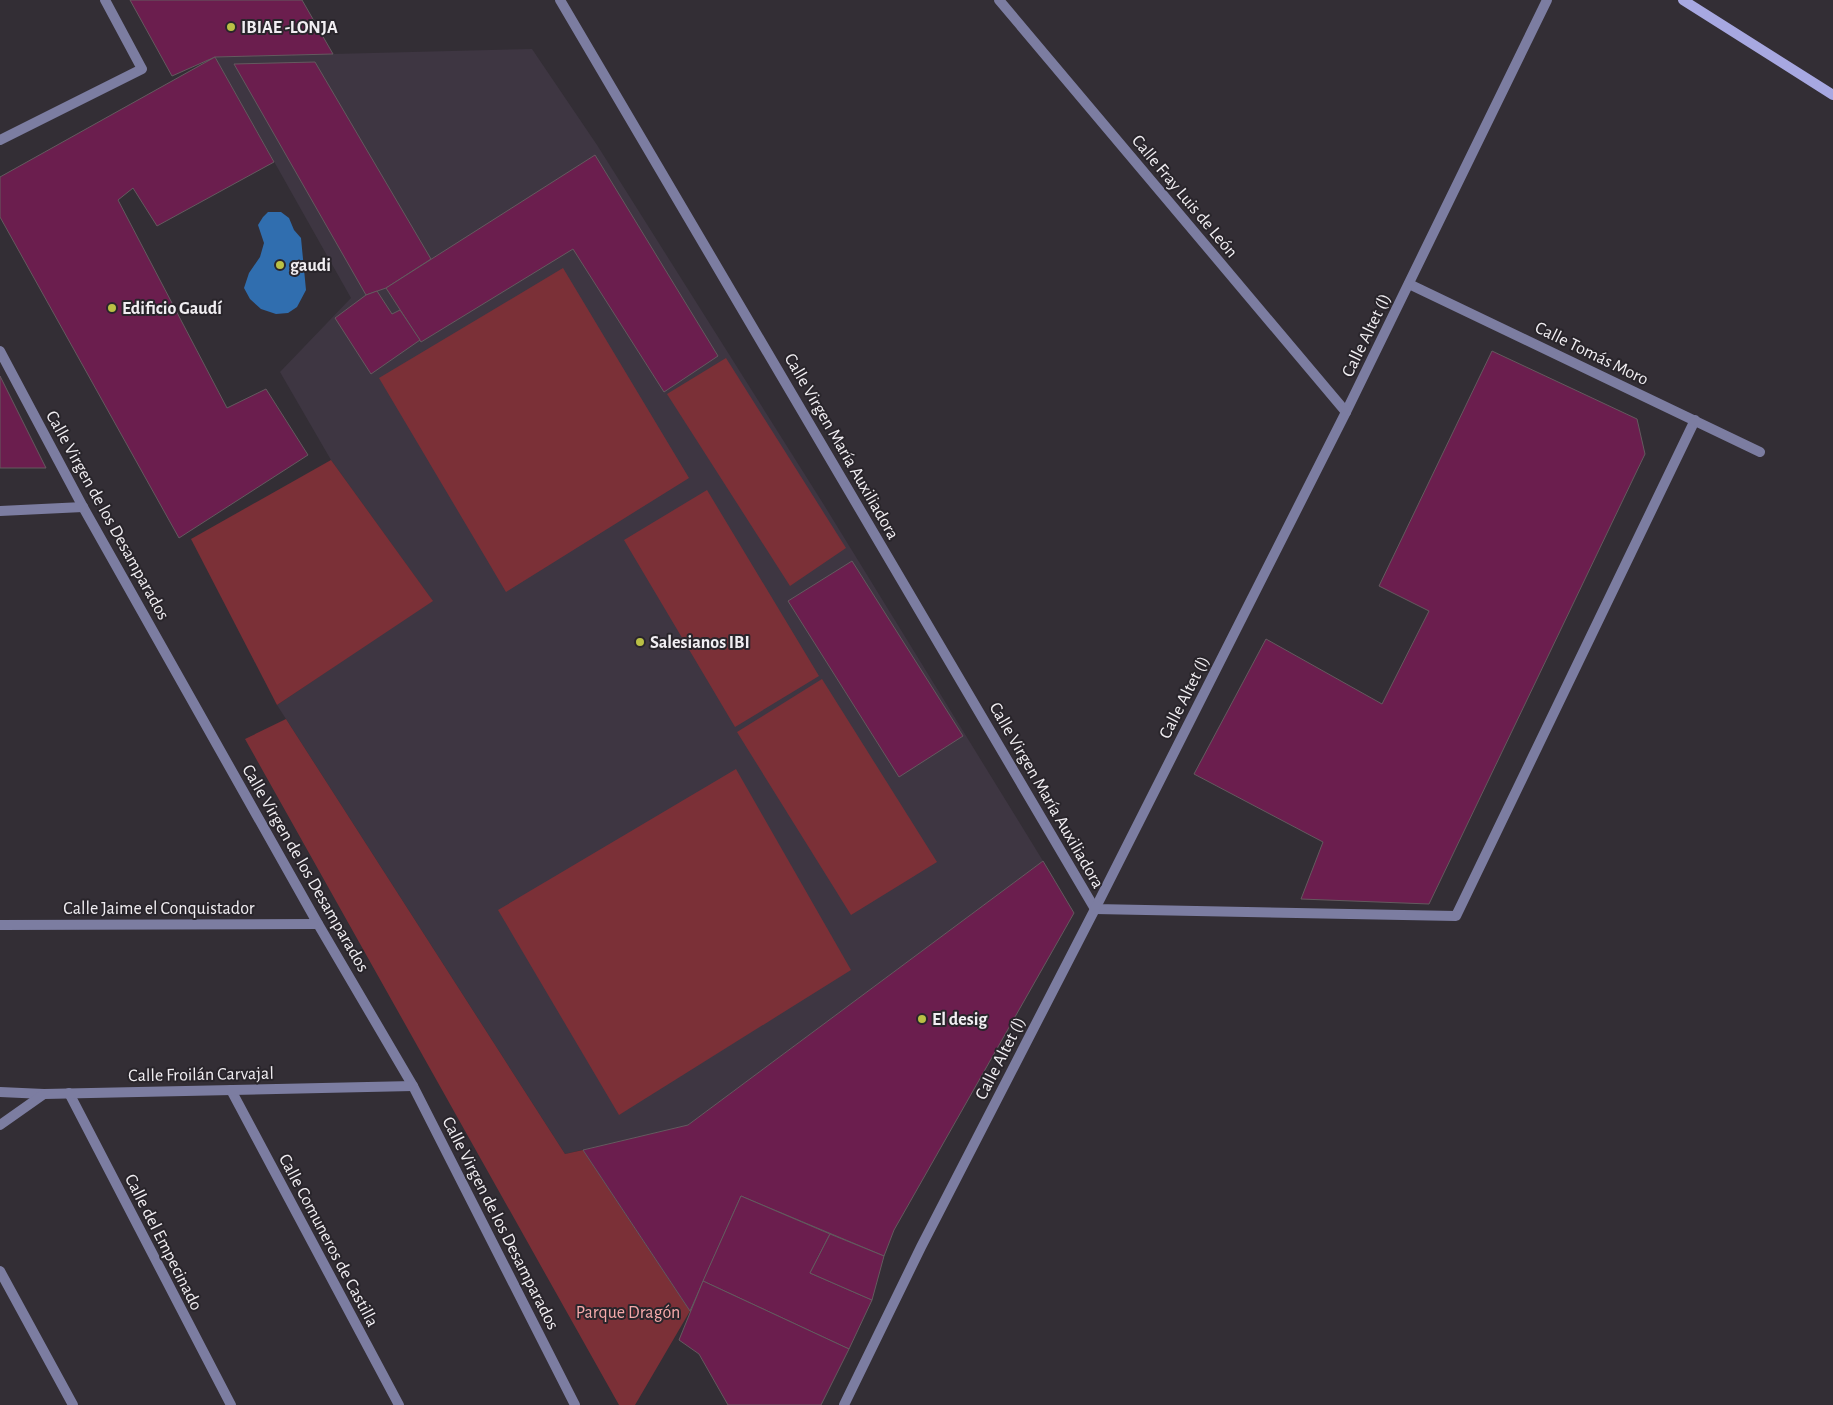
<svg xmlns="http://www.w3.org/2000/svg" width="1833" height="1405" font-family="'Alegreya Sans',sans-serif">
<rect width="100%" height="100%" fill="#332e35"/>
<polygon fill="#3e3642" points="532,49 597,145 824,505 1043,861 688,1125 565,1154 277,705 432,600 331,460 280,372 351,298 215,57"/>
<g fill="#7b3037">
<polygon points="563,268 689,478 506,592 379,378"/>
<polygon points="726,358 846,548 790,586 667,394"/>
<polygon points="331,460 433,601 277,705 191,539"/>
<polygon points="707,490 819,676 735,727 624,540"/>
<polygon points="822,679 937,862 851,915 737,732"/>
<polygon points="286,719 565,1154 583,1150 690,1311 635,1405 619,1405 245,739"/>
<polygon points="736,769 851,970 619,1115 498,910"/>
</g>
<polygon fill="#306eaf" points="268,212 281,212 289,218 294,230 301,238 306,290 297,307 288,313 276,314 261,309 250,299 244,288 249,273 260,257 264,243 258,225 263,217"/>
<g fill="#6b1e4e" stroke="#645a5f">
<polygon points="130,0 302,0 333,54 215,57 172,76"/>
<polygon points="215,57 274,162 157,226 133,188 118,200 227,408 266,389 308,455 179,538 0,217 0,177"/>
<polygon points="315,62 431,259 386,288 366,295 234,64"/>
<polygon points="595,155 718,356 664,392 573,249 421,342 386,288"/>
<polygon points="377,291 392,314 400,310 420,340 371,374 335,318 366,295"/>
<polygon points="1492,351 1637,419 1645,454 1429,904 1301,899 1323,842 1194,774 1266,639 1382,704 1429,611 1379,586"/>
<polygon points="0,376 46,468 0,468"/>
<polygon points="852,561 963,736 899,777 788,601"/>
<polygon points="1043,861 1074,913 894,1230 884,1256 741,1196 690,1311 583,1150 688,1125"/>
<polygon points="741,1196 830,1234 810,1273 872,1300 849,1349 703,1281"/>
<polygon points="830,1234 884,1256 872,1300 810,1273"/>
<polygon points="703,1281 849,1349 821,1405 728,1405 699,1354 679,1340"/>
</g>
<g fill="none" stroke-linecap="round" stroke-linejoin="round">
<g stroke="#7c7da1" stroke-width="10">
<polyline points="560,0 1095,909 1456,916 1695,420"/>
<polyline points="999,0 1346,412"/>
<polyline points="0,140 142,69 105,0"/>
<polyline points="1409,284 1760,452"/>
<polyline points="0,351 83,507 318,924 413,1086 575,1405"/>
<polyline points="0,511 83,507"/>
<polyline points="0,925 318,924"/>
<polyline points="231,1090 399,1405"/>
<polyline points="0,1092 44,1094"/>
<polyline points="69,1093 231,1405"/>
<polyline points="0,1125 44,1094 413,1086"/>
<polyline points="0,1271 73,1405"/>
<polyline points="844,1405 921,1247 1095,909 1346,412 1547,0"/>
</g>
<polyline stroke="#a7a8e1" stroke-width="10" points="1683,0 1833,95"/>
</g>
<g fill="#bac045" stroke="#29252b" stroke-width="2">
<circle cx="231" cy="27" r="5"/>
<circle cx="280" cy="265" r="5"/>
<circle cx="112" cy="308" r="5"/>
<circle cx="640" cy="642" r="5"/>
<circle cx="922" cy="1019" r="5"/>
</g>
<g text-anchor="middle" stroke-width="4" stroke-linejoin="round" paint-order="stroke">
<g font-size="18" font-weight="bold" fill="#f1eef2" stroke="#29252b" text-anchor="start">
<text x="241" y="33">IBIAE -LONJA</text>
<text x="290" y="271">gaudi</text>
<text x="122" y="314">Edificio Gaudí</text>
<text x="650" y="648">Salesianos IBI</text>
<text x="932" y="1025">El desig</text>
</g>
<g font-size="18" fill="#f1eef2" stroke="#29252b">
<text transform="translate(1185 196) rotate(50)" y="6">Calle Fray Luis de León</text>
<text transform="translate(1366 335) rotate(-64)" y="6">Calle Altet (l)</text>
<text transform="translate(1592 353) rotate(26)" y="6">Calle Tomás Moro</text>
<text transform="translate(842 446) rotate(60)" y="6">Calle Virgen María Auxiliadora</text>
<text transform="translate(108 515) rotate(61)" y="6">Calle Virgen de los Desamparados</text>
<text transform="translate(1184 697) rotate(-63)" y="6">Calle Altet (l)</text>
<text transform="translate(1047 795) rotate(60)" y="6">Calle Virgen María Auxiliadora</text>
<text transform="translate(306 868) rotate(60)" y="6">Calle Virgen de los Desamparados</text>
<text x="159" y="914">Calle Jaime el Conquistador</text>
<text transform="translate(1000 1058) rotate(-63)" y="6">Calle Altet (l)</text>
<text transform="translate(201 1074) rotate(-1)" y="6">Calle Froilán Carvajal</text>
<text transform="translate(501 1223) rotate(63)" y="6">Calle Virgen de los Desamparados</text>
<text transform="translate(329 1240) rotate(62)" y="6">Calle Comuneros de Castilla</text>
<text transform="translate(164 1242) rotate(63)" y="6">Calle del Empecinado</text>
</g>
<g font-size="18" fill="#f5a9aa" stroke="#29252b">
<text x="628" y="1318">Parque Dragón</text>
</g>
</g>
</svg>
